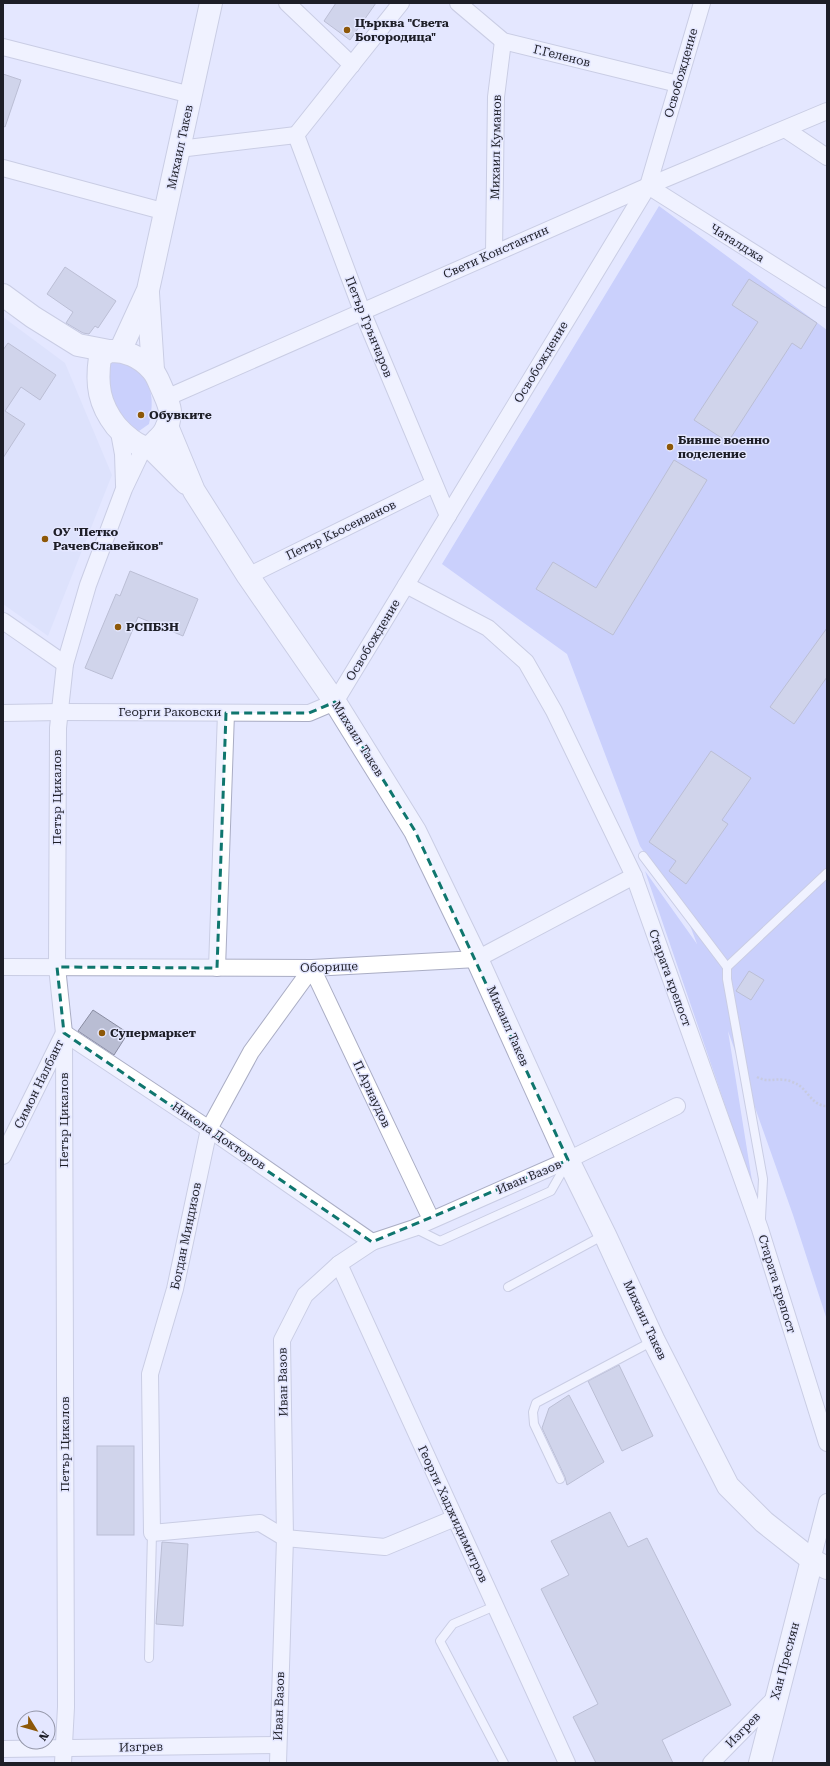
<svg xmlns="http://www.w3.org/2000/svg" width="830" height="1766" font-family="'Roboto Serif',serif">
<rect width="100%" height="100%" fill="#e4e7ff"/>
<polygon fill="#d6dbf9" points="3,317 65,363 112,475 48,636 3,604"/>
<g fill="#aab3f8">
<polygon points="659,206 827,330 827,1320 793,1215 728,1031 753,1187 645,871 697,944 688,920 640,846 567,654 442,564"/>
<path d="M109 359 136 362C151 386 155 396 149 424L139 431 130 427 110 402Z"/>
</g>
<g fill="#b9bdd3" stroke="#898ca1">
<polygon points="336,3 376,3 350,40 324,21"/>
<polygon points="3,74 21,80 5,127 3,126"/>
<polygon points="65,267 116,301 98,328 95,326 89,334 83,333 66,323 73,312 47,294"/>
<polygon points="749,279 817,323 801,349 792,343 728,442 694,420 758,322 732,305"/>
<polygon points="8,343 56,375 40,400 21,387 5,411 25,424 3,458 3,350"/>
<polygon points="674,460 707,480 613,635 536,589 553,562 596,588"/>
<polygon points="130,571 198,599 183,636 138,617 112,679 85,668 116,594 120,596"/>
<polygon points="827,628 827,677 794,724 770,707"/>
<polygon points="711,751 751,778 722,820 728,824 686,884 669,871 676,861 649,842"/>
<polygon points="749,971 764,980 751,1000 736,991"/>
<polygon points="93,1010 128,1033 114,1055 78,1031"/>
<polygon points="619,1365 653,1436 622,1451 588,1381"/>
<polygon points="569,1395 604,1462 567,1485 565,1477 542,1428 549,1408"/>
<rect x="97" y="1446" width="37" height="89"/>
<polygon points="610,1512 628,1547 647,1538 731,1705 662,1740 673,1763 596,1763 573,1717 598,1704 541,1589 569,1575 551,1541"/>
<polygon points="162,1542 188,1544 183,1626 156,1624"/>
</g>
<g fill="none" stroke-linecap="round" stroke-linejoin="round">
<g stroke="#aaadc4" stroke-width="10">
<g id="lane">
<polyline points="643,856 727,967 727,979 763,1179 761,1218"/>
<polyline points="727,967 827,873"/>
<polyline points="414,1228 440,1241 551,1191 567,1163"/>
<polyline points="508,1287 604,1235"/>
<polyline points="560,1479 534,1424 533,1412 536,1403 653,1341"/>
<polyline points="495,1606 453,1624 440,1641 504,1763"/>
<polyline points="149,1658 152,1533"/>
</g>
</g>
<g stroke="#aaadc4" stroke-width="18">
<g id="street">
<polyline points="287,3 352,65"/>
<polyline points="458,3 503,41 678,84"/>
<polyline points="3,47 191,95"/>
<polyline points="785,129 827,157"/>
<polyline points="296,135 401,3"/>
<polyline points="179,149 296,135 362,311 448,516"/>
<polyline points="3,168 166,212"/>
<polyline points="648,186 827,299"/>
<polyline points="494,253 496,97 503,41"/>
<polyline points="166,398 648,186 827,111"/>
<polyline points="118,427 123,454 124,485"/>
<polyline points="248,576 434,484"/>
<polyline points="406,585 488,628 526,662 554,711 634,876 760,1229 827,1443"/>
<polyline points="3,621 65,664"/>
<polyline points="3,713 60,712 309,713 335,702 648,186 702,3"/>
<polyline points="3,967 312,968 477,959 634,876"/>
<polyline points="217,968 226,713"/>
<polyline points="3,1156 64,1033 209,1129 372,1242"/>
<polyline points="431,1219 312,968 251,1052 209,1129 175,1289 150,1374 152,1533 260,1523 285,1538 385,1547 455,1518"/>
<polyline points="339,1264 567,1763"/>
<polyline points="812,1560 827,1502"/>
<polyline points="3,1749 278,1745"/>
<polyline points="63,1763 66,1707 64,1033 57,967 58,728 65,664 88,585 124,489 144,447"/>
<polyline points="278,1763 285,1538 282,1340 305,1295 339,1264 372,1242 414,1228 568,1160 677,1106"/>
<polyline points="711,1763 776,1697"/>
</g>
</g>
<g stroke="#aaadc4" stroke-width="24">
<g id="secondary">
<polyline points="148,293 153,370"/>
<polyline points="3,295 33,317 78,345 109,351"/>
<path d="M109 351C125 350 141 357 152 370 157 375 160 385 163 391 166 398 171 408 170 415 169 424 165 433 158 439 156 441 152 446 149 447 139 449 122 433 116 426 99 404 96 385 100 357Z"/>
<polyline points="120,351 148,290 211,3"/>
<polyline points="167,426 194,491 248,576 335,702 415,831 477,959 568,1160 605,1235 654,1341 728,1486 764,1522 812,1560 827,1568"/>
<polyline points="150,447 186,483"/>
<polyline points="760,1763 812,1560"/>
</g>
</g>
<path stroke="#a5a7ba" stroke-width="2.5" stroke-dasharray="2 2" stroke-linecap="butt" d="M757 1077C768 1083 774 1078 785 1080 789 1080 794 1083 797 1084 808 1090 812 1106 827 1106"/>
<use href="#lane" stroke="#fff" stroke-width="8"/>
<use href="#street" stroke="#fff" stroke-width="16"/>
<use href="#secondary" stroke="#fff" stroke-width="22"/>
</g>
<path d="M0 0H830V1766H0ZM335 702 415 831 568 1160 372 1242 64 1033 57 967 217 968 226 713H309Z" fill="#e4e7ff" fill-opacity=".55" fill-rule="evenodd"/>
<path fill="none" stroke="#0f766e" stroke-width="3" stroke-dasharray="8 5" stroke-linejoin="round" d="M335 702 415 831 568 1160 372 1242 64 1033 57 967 217 968 226 713H309Z"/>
<g fill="#8d5808" stroke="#e4e7ff" stroke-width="1.5">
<circle cx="347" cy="30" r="4"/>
<circle cx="141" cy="415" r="4"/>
<circle cx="670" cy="447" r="4"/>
<circle cx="45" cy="539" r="4"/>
<circle cx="118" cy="627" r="4"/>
<circle cx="102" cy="1033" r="4"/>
</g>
<g text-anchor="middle" stroke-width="3" stroke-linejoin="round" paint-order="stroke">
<g font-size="12" font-weight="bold" fill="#1d1e27" stroke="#e4e7ff" text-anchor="start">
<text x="355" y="27">Църква "Света<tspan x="355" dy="14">Богородица"</tspan></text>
<text x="149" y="419">Обувките</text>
<text x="678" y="444">Бивше военно<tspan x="678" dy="14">поделение</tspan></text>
<text x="53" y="536">ОУ "Петко<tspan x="53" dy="14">РачевСлавейков"</tspan></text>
<text x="126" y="631">РСПБЗН</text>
<text x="110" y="1037">Супермаркет</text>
</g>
<g font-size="12" fill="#1d1e27" stroke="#e4e7ff">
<text transform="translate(562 56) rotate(14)" y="4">Г.Геленов</text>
<text transform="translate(681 73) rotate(-74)" y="4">Освобождение</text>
<text transform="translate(180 147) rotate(-78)" y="4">Михаил Такев</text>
<text transform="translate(496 147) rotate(-89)" y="4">Михаил Куманов</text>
<text transform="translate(737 243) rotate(32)" y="4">Чаталджа</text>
<text transform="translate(496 252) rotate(-24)" y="4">Свети Константин</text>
<text transform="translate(369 327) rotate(68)" y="4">Петър Грънчаров</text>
<text transform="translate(541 362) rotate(-59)" y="4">Освобождение</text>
<text transform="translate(341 530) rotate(-26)" y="4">Петър Кьосеиванов</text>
<text transform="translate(373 640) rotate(-59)" y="4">Освобождение</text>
<text x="170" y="716">Георги Раковски</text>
<text transform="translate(358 739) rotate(58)" y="4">Михаил Такев</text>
<text transform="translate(57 797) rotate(-90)" y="4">Петър Цикалов</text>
<text transform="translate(329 967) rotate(-2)" y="4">Оборище</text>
<text transform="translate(670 978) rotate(70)" y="4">Старата крепост</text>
<text transform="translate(508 1026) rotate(66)" y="4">Михаил Такев</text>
<text transform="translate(39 1084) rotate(-64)" y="4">Симон Налбант</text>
<text transform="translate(372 1094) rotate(65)" y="4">П.Арнаудов</text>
<text transform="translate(64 1120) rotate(-90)" y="4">Петър Цикалов</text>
<text transform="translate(219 1136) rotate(34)" y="4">Никола Докторов</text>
<text transform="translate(529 1177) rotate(-23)" y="4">Иван Вазов</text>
<text transform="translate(186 1236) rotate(-78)" y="4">Богдан Миндизов</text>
<text transform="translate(777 1284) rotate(73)" y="4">Старата крепост</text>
<text transform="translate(645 1320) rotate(65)" y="4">Михаил Такев</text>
<text transform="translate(283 1382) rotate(-91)" y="4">Иван Вазов</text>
<text transform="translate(65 1444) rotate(-90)" y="4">Петър Цикалов</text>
<text transform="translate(453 1514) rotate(65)" y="4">Георги Хаджидимитров</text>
<text transform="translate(785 1661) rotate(-75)" y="4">Хан Пресиян</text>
<text transform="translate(279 1706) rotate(-88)" y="4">Иван Вазов</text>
<text transform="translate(743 1730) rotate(-46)" y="4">Изгрев</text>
<text transform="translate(141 1747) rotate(-1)" y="4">Изгрев</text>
</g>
</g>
<rect width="830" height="1766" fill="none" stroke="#1d1e27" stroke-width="8"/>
<g transform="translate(36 1730) rotate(127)"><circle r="19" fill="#e4e7ff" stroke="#9497a9"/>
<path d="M0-3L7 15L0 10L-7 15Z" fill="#8d5808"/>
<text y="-6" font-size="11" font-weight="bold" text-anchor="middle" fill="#1d1e27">N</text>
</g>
</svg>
